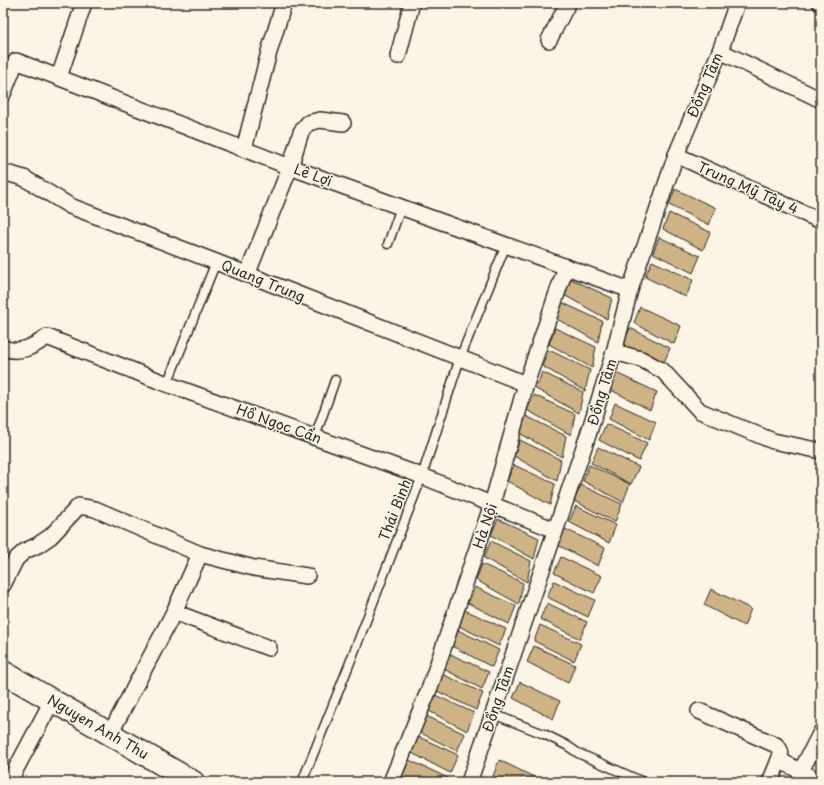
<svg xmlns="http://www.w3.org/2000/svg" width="824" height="785" font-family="'Playpen Sans',sans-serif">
<rect width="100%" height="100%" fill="#fcf5e5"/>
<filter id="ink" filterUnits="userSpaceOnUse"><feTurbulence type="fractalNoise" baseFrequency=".025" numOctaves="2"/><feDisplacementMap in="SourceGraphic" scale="8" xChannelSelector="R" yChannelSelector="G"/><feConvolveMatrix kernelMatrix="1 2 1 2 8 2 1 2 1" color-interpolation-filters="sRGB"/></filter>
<g filter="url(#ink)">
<g fill="#ceb384" stroke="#2b2b2b">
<polygon points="675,189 716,208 709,225 669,205"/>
<polygon points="669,213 710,232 703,250 663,229"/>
<polygon points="659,237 700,256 693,273 653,253"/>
<polygon points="652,261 693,280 686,297 645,277"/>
<polygon points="571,279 612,298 607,319 564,295"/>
<polygon points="561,302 602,321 598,342 555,318"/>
<polygon points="640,307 681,326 674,344 634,323"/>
<polygon points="555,328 596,347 592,368 549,344"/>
<polygon points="630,328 670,348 663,365 623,345"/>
<polygon points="549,350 590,370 585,391 542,366"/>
<polygon points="542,372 583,392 579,413 536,389"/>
<polygon points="616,373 657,392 650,410 609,389"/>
<polygon points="534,395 575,414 571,435 527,410"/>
<polygon points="615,403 656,422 649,440 609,419"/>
<polygon points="526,416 566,436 562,457 519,433"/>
<polygon points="606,424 647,443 639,461 599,440"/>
<polygon points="520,440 561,460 557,481 514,456"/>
<polygon points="598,447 639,467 631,484 591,463"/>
<polygon points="514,465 555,484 550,505 507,481"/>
<polygon points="589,465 630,484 623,502 583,481"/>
<polygon points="581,485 622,504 615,522 574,501"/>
<polygon points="576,506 616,525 609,543 569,522"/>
<polygon points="498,519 539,538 534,559 491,535"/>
<polygon points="565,529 605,548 598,566 558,545"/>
<polygon points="491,541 531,561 527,582 484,558"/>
<polygon points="561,557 602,576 594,593 554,573"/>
<polygon points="482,564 523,583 519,604 476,580"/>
<polygon points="554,581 595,600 588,617 547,597"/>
<polygon points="475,587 516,606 509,624 468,603"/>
<polygon points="711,589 751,609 744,626 704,605"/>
<polygon points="547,603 587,622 580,639 540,619"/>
<polygon points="465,610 506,629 499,646 459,626"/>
<polygon points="540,625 581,644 574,661 534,641"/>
<polygon points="458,630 499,650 492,667 452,646"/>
<polygon points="534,646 575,665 568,683 527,662"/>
<polygon points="448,653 489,672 482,689 442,668"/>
<polygon points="442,674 483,693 476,710 435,690"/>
<polygon points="520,682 560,701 553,719 513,698"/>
<polygon points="433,694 474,713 467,731 427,710"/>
<polygon points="424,715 465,734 457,751 417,731"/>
<polygon points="417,736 458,755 450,773 410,752"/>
<polygon points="407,759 448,778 446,782 414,782 400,775"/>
<polygon points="499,760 540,780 539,782 504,782 493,776"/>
</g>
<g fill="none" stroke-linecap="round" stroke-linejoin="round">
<g stroke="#2b2b2b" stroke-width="11">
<g id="lane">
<polyline points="388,244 401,207"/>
<polyline points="167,384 216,262"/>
<polyline points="315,437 335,380"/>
<polyline points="493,714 544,734 566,745 578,753 643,782"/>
<polyline points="302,782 349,665 422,476 460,358 506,245"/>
</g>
</g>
<g stroke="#2b2b2b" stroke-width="18">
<g id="street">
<polyline points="820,3 821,3"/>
<polyline points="549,40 568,3"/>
<polyline points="720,51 821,100"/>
<polyline points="398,56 412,3"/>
<polyline points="59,77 84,3"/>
<polyline points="3,94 16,61 290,167 630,290"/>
<polyline points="244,149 269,52 284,3"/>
<polyline points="676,155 821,221"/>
<polyline points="3,172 24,178 70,206 216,262 526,384"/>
<polyline points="247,275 290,167 301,132 308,123 320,120 343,123"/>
<path d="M3 348C20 354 33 347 47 337L167 384 422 476 555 530"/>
<polyline points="614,352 641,359 663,371 700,411 773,441 821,451"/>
<polyline points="200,554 254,568 307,576"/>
<polyline points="3,585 16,559 25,551 38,545 51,536 79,506 95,509 200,554 174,612 110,734"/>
<polyline points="174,612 269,648"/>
<path d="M699 711 776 745C781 750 782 753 779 760"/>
<polyline points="801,771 821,732"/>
<polyline points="9,782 52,701"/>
<polyline points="391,782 430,687 492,504 526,384 566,267"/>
<polyline points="469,782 493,714 588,435 614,352 630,290 676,155 720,51 737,3"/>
<polyline points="770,782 779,760 821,782"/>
</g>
</g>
<g stroke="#2b2b2b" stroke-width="25">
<polyline id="secondary" points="3,672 193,782"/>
</g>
<use href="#lane" stroke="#fcf5e5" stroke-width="8"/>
<use href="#street" stroke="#fcf5e5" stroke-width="15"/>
<use href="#secondary" stroke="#fcf5e5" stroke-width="22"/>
</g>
</g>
<g text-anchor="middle" stroke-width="3" stroke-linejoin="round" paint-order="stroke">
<g font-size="14" fill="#2b2b2b" stroke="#fcf5e5">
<text transform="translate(705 85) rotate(-67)" y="5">Đồng Tâm</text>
<text transform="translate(313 175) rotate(20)" y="5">Lê Lợi</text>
<text transform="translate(748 188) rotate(24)" y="5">Trung Mỹ Tây 4</text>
<text transform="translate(263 281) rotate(22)" y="5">Quang Trung</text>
<text transform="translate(602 392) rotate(-73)" y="5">Đồng Tâm</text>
<text transform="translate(279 424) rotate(20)" y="5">Hồ Ngọc Cẩn</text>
<text transform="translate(395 510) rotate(-69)" y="5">Thái Bình</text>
<text transform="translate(485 526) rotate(-71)" y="5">Hà Nội</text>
<text transform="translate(498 699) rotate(-71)" y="5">Đồng Tâm</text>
<text transform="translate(98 727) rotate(30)" y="5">Nguyen Anh Thu</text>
</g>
</g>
<rect width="824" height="785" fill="none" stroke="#fcf5e5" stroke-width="16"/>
<rect x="8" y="8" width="808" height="769" fill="none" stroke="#2b2b2b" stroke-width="1.5" filter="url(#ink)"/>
</svg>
